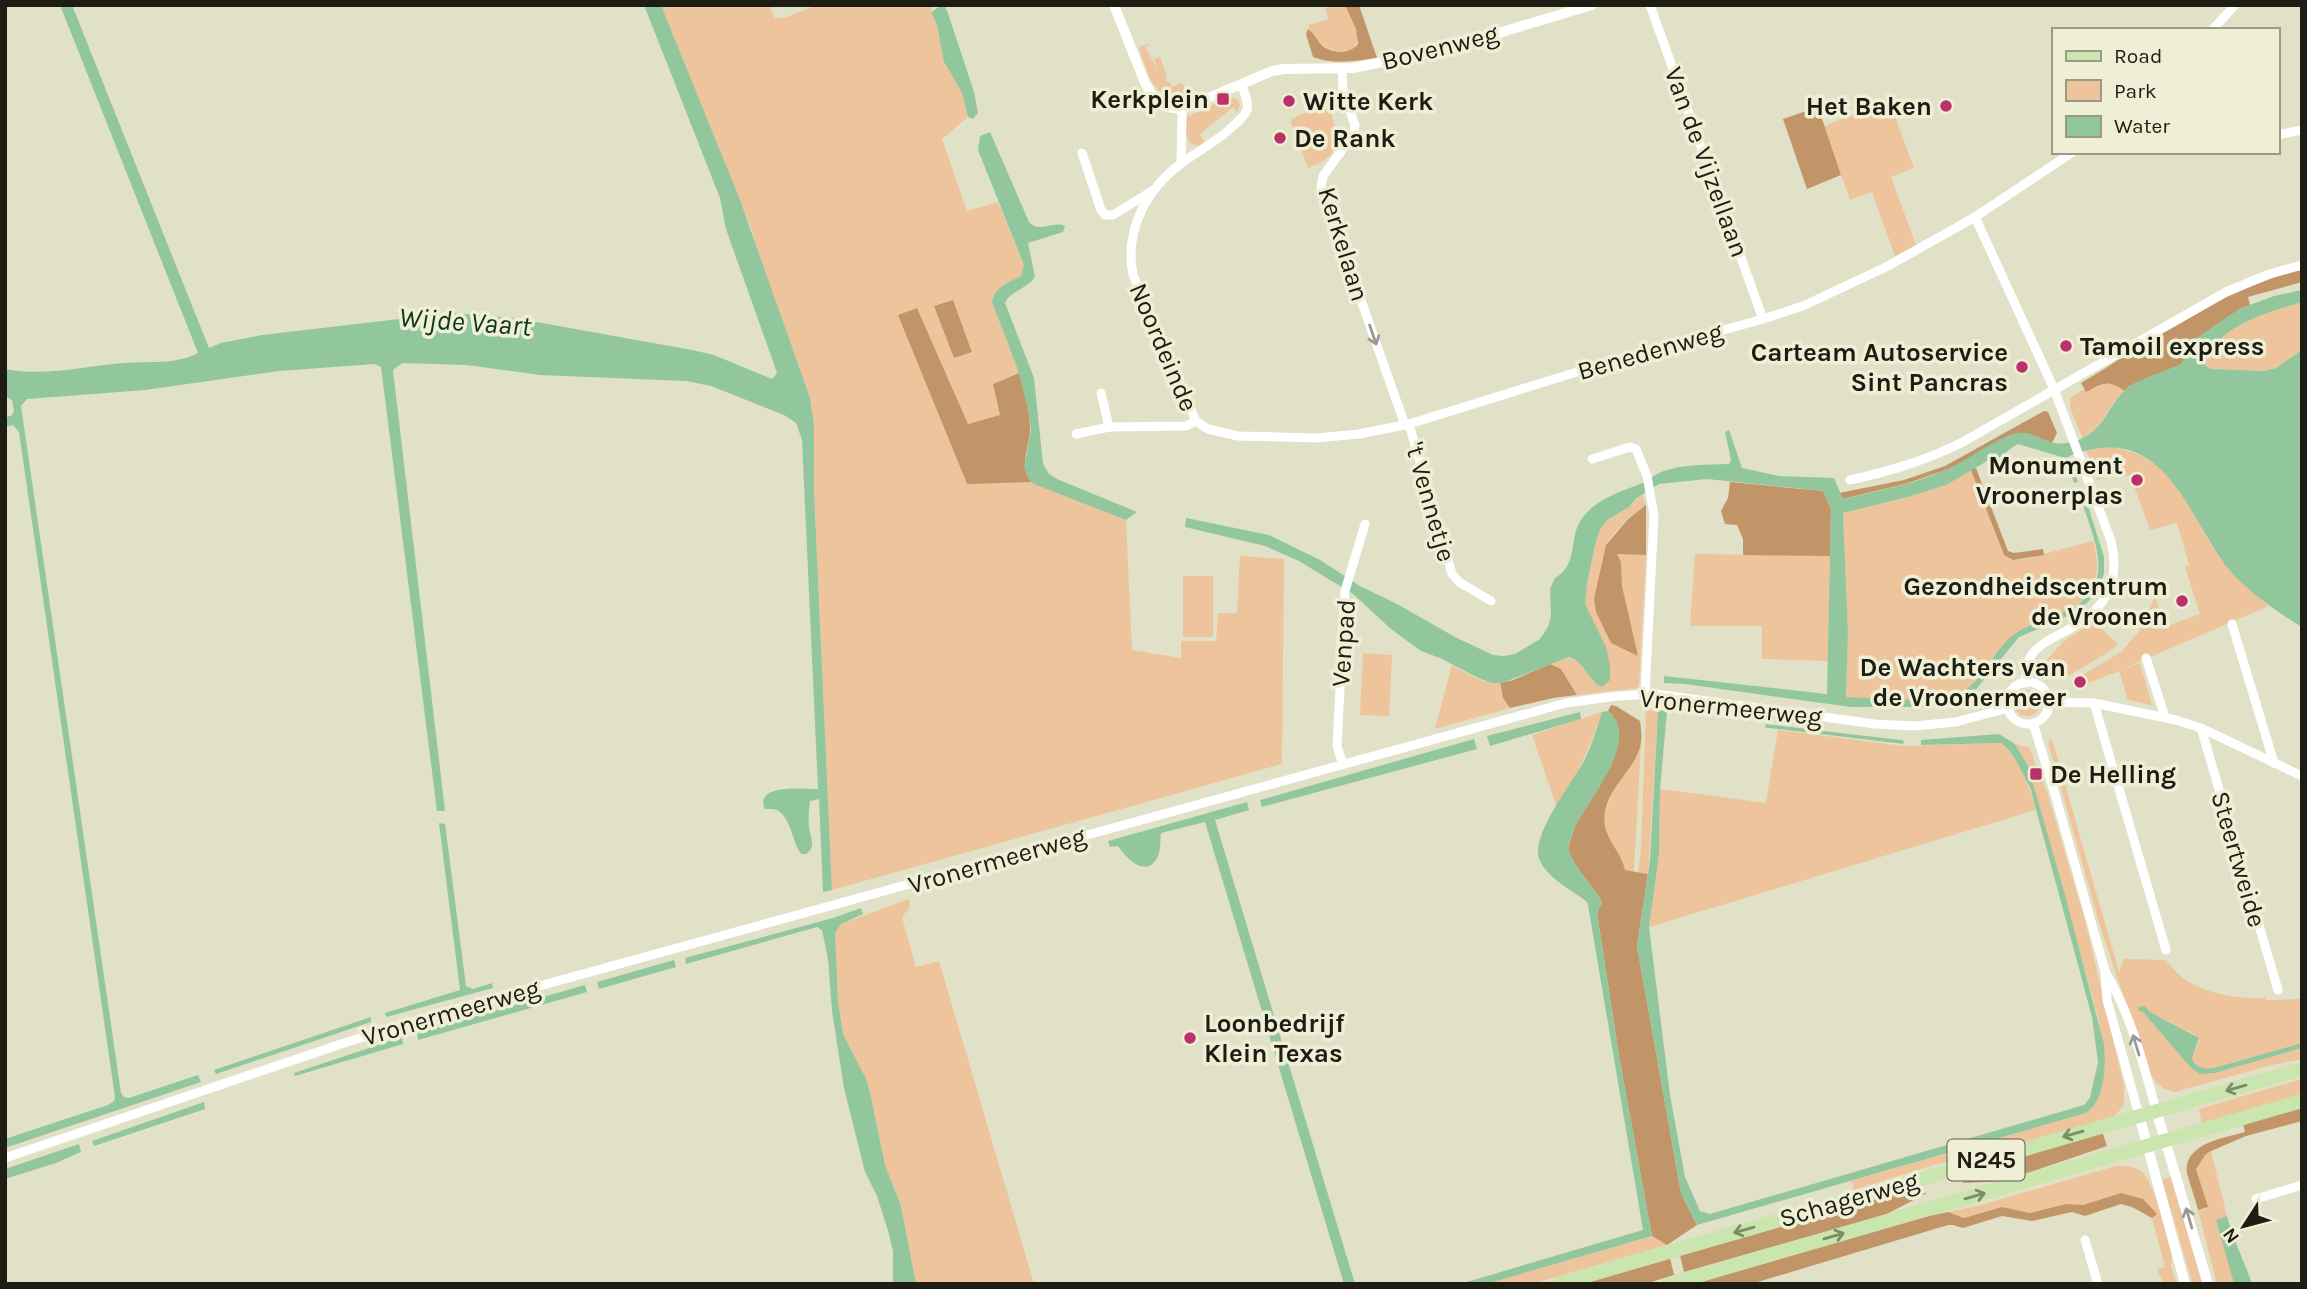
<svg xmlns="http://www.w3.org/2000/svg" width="2307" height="1289" font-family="Karla,sans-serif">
<rect width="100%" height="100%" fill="#e1e1c7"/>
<g fill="#edc49c" fill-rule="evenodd">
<path d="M661 5H769L775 18H784L817 5H932L931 12 937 26 944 62 962 93 968 117 942 139 967 211 998 202 1024 265 1021 276C1009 282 994 287 992 302L1019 373 993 384 1000 415 968 424 917 308 899 315 966 483 1032 482 1126 520 1132 650 1181 658V641H1216L1218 613H1237L1240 556 1284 559 1282 764 832 890 813 462 751 228ZM953 300 972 351 935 306Z"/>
<path d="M1329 5H1345C1351 19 1364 36 1353 50 1334 56 1314 44 1308 25L1326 20 1328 18 1325 9 1329 7Z"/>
<path d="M1148 44 1149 46 1145 47 1158 70 1154 59 1160 57 1167 76 1165 77 1167 82H1170L1172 87 1182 83 1186 92 1178 96 1177 99C1152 97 1145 66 1139 47Z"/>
<path d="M1319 94 1324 95C1336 129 1352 152 1308 168L1291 122 1292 119 1308 111 1305 100Z"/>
<polygon points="1229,97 1237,99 1240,105 1237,112 1233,107 1200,134 1205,143 1198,146 1190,143 1186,134 1187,117"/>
<polygon points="1889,101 1914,168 1891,177 1916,245 1895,256 1872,192 1850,200 1824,126"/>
<path d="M2302 302V350L2276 368 2264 371 2211 369 2207 367 2204 361C2222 324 2266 313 2302 302Z"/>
<path d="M2105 383 2114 384 2125 391C2107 406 2103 428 2083 439L2070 408V398L2084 389 2086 392Z"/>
<path d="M2107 446C2121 449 2136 452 2149 460 2183 479 2202 535 2225 565 2237 581 2255 592 2269 606L2120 670 2140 663 2152 705 2128 700 2119 671 2076 688 2072 681 2121 652 2139 632 2155 597 2164 627 2200 614 2185 567 2189 565 2177 523 2150 530 2130 475 2121 478 2118 472 2097 480 2086 449Z"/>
<path d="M1971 470 2004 555 2013 560 2024 559 2093 541C2115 614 2045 610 2004 645 1987 660 1979 687 1957 695 1926 707 1879 699 1846 697L1848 632 1843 513 1908 497 1946 485Z"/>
<path d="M1642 495 1646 505 1627 519 1611 537 1606 545 1601 566 1637 655 1622 586 1621 562 1617 554 1646 555 1639 688 1577 695 1561 669 1550 664C1577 653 1580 657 1593 683L1591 617 1585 604 1587 585 1595 545 1600 530 1607 520 1629 507Z"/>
<polygon points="1695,554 1830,556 1828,661 1762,659 1762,626 1690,626"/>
<rect x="1183" y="576" width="30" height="61"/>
<polygon points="2094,621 2118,644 2109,652 2061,680 2043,664 2064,641"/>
<polygon points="1363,653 1392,655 1389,716 1360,715"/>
<path d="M1452 665C1466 674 1484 684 1500 683V689L1510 708 1435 729Z"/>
<circle cx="2027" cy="703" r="13"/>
<polygon points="1646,709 1658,710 1648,874 1638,872 1641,850"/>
<path d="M1602 712C1590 746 1578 777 1556 805L1532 735Z"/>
<path d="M1778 730 1904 746 2001 743C2019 757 2030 787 2036 810L1649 927 1659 855 1660 789 1766 803Z"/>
<path d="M2052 739 2119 972 2124 959 2166 960C2187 992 2230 999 2265 998L2266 1000 2302 999V1043L2214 1068C2205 1069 2195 1069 2192 1058L2199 1041 2195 1035 2150 1012 2145 1006 2142 1011 2191 1068 2200 1074 2215 1073 2302 1048V1059L2272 1065 2175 1092 2164 1089 2150 1076 2100 926 2048 742Z"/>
<path d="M1641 744 1634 871 1625 870C1620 856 1610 844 1606 830 1598 802 1630 768 1641 744Z"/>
<path d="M2015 744 2029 747 2047 792 2085 920 2124 1086V1104L2116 1115 2110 1118 1971 1158 1937 1164 1854 1190 1852 1181 2086 1113C2113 1095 2104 1043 2098 1017L2028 766Z"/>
<polygon points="909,899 910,907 902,917 916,967 939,961 1034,1284 916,1284 901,1206 885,1165 871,1097 864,1077 843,1034 838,1002 835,941 835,933 841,924"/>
<polygon points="2302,1079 2302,1095 2202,1124 2199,1109"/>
<polygon points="2211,1151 2227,1216 2216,1220 2234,1284 2217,1284 2198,1210 2207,1208 2196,1169 2206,1154"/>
<path d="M2116 1166C2125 1165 2135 1166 2142 1172 2155 1182 2167 1238 2172 1255L2171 1266 2176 1284H2164L2157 1269 2165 1267 2152 1218 2156 1213 2121 1193 2083 1205 2066 1204 2030 1213 2002 1207 1964 1218 1948 1212 1977 1206Z"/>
<polygon points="2172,1176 2202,1284 2193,1284 2162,1180"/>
<polygon points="1652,1236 1667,1245 1532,1284 1486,1284"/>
</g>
<g fill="#c19568">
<path d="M1345 5H1359L1377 58C1355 61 1334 65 1313 57L1306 34 1308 29C1315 34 1318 43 1324 47 1335 54 1350 54 1358 44L1356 29Z"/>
<polygon points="1818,107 1841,175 1807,189 1783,119"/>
<path d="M2302 270V282L2248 297 2250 305 2239 309 2186 355 2182 364 2129 386 2125 391C2107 379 2104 383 2086 392L2081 383C2150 342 2223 287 2302 270Z"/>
<polygon points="953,300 972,352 954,358 934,306"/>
<path d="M917 308 968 424 1000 415 993 384 1019 373C1024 391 1030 410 1030 428 1031 445 1017 467 1032 482L967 484 898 315Z"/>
<polygon points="2044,411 2048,412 2057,433 2052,443 2026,433 1946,470 1905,484 1843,499 1839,493 1904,480 1945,466"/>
<polygon points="1976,468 2008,551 2014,553 2043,549 2044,555 2013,560 2004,555 1971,470"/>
<polygon points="1730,482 1823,491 1831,509 1830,556 1743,555 1743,539 1737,525 1725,524 1721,511 1728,498"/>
<polygon points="1646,505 1646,555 1617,554 1621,562 1622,586 1638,656 1611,643 1596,612 1594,599 1606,545 1628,519"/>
<polygon points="1550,664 1561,669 1577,695 1553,698 1510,708 1503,698 1500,683 1513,680"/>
<path d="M1611 705 1616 706 1640 721C1641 728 1642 736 1641 743 1636 772 1600 790 1605 826 1608 842 1622 854 1625 870L1648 874 1637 946 1681 1193 1697 1225 1667 1245 1652 1236 1619 1056 1597 913 1602 902C1592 883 1573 868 1568 848L1575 826 1612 764 1613 715 1608 711Z"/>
<path d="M2302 1106V1121L2246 1136 2211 1151 2206 1154 2196 1169 2208 1207 2198 1210C2195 1198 2190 1185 2187 1173 2183 1143 2225 1138 2245 1132L2243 1124Z"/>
<polygon points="2102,1131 2107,1146 2004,1181 1962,1183 1998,1163"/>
<polygon points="1927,1193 1885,1215 1684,1272 1680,1255 1889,1195"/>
<polygon points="2121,1193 2143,1199 2157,1214 2152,1218 2132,1207 2121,1204 2085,1216 2072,1212 2032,1221 2002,1216 1963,1228 1953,1225 1948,1225 1751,1284 1694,1284 1920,1218 1948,1212 1964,1218 2002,1207 2030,1213 2066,1204 2083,1205"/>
<polygon points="1670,1258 1674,1275 1645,1284 1583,1284"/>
</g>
<g fill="#92c79e">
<path d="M60 5H72L209 348 221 343 262 335 451 313 514 318 692 350 714 355 772 379 777 373 726 229 720 198 644 5H661L740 200 810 398 814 426V489L832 890 823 892 819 799 810 801C809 809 808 818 809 826 810 838 817 846 806 854H801L798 849C793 839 789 816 777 810 776 809 767 809 765 809 753 783 806 789 818 789L802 440 796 423 784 415 711 386 686 381 540 375 467 365 402 363 393 370 445 811H437L381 367 375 364 279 371 145 390 27 399 21 406 121 1093 124 1097 129 1098 198 1075 201 1082 5 1148V1139L108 1105 114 1101 115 1097 19 432 13 425 5 427V418L12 415 14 411 12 400 5 396V369C45 377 84 366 124 363 149 361 176 365 198 353Z"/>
<polygon points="942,5 944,5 948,13 974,92 978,113 973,119 968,117 962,93 944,62 937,26 931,12"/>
<path d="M990 132 1029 222C1039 234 1053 220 1065 226L1063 232 1028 243 1035 277C1027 289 1010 291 1005 303L1034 378 1043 464 1049 474 1057 479 1137 512 1126 520 1034 484 1028 478 1024 467 1031 431 1029 414 1019 373 992 302C994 287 1009 282 1021 276L1024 265 978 150 980 136Z"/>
<path d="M2302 290V302C2266 313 2222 324 2204 361L2207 367 2211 369 2264 371 2276 368 2302 350V627C2279 614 2237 583 2223 562 2182 502 2160 421 2069 456L2078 482 2074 483 2065 458 2018 444C2008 449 2003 456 1995 461L1989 460 1946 485 1908 497 1843 513 1848 632 1846 697 1929 701 1930 707H1851L1685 684 1664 683V676L1827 694 1831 509 1823 491 1707 479 1659 484 1637 498 1629 507 1607 520 1600 530 1595 545 1587 584 1585 604 1606 647 1610 665V680L1602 687C1587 681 1586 662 1569 657L1502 683H1492L1478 678 1440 658 1421 651 1391 629 1353 594 1299 561 1265 546 1185 527 1186 518 1269 535 1320 560 1360 586 1397 604 1455 637 1493 655 1504 656 1515 654 1540 639 1548 627 1551 615 1550 589 1555 578C1576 566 1570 545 1578 525 1588 504 1615 493 1635 486 1646 483 1654 474 1664 471 1685 464 1707 465 1729 464L1731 460 1725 432 1729 430 1742 468 1779 476 1834 478 1843 499C1878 491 1913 484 1946 470 1965 462 1999 436 2017 433 2040 430 2048 454 2083 438 2104 429 2110 402 2128 387 2136 381 2170 369 2182 364L2189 343 2239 309 2274 296Z"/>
<path d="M2087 503 2104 557V573L2099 590 2081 609 2070 615 2019 637 1968 699 1946 706 1945 699C1986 689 1987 651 2019 631 2044 616 2082 614 2095 584 2105 559 2090 528 2083 505Z"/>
<path d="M1658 710 1667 711 1660 789 1659 855 1649 927 1670 1095 1685 1177 1700 1211 1710 1214 2084 1105 2090 1098 2098 1062 2092 1017 2030 787C2020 771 2016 754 2001 743L1921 745V740L1999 734 2015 744 2028 766 2065 895 2104 1044C2106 1065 2106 1100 2086 1113L1697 1225 1681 1193 1637 946 1650 860Z"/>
<path d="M1608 711C1643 737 1587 802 1575 827 1572 834 1570 841 1568 848 1573 868 1592 883 1602 902L1597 913 1619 1056 1652 1236 1486 1284H1460L1643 1230 1588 905 1586 901C1571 890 1548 878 1540 861 1528 837 1574 781 1585 759 1592 744 1597 728 1602 712Z"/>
<polygon points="1580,712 1581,719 1490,746 1487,736"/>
<polygon points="1474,739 1477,749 1262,807 1260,800"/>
<path d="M1247 802 1249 810 1215 820 1355 1284H1344L1205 822 1161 833C1160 840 1161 849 1158 856 1147 880 1126 858 1118 846L1110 847 1108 841Z"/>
<polygon points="439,823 445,824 466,986 473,989 492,983 493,988 386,1017 385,1013 460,990"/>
<polygon points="861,908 863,914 841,924 835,933 838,1002 843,1034 866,1079 871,1097 885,1165 901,1206 916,1284 893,1284 893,1251 889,1234 877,1196 865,1172 844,1088 832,1011 828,959 822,930 817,927 686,964 685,958 833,918"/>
<polygon points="674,960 676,967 599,989 597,982"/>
<polygon points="585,985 587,992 418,1040 417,1033"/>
<path d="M2145 1006 2150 1012 2199 1038 2192 1058C2195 1069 2205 1069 2214 1068L2302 1043V1048L2215 1073 2200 1074 2191 1068 2142 1011 2140 1012 2138 1007Z"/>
<polygon points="371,1017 371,1022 216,1074 214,1070"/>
<polygon points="402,1037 403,1044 295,1076 294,1073"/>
<polygon points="204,1102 205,1109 94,1146 92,1141"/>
<polygon points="79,1144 81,1152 56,1163 5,1179 5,1169"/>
<path d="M2227 1216C2233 1240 2244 1260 2252 1284H2234L2216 1220Z"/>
</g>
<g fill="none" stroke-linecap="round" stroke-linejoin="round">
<polyline stroke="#92c79e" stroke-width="3.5" points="1767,726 1902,742"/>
<g stroke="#fff" stroke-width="9">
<polyline points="1650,5 1763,319"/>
<polyline points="2212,30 2235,5"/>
<polyline points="1342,68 1343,92 1355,125 1353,135 1323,176 1321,187 1405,425"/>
<path d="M1241 84C1244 92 1249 102 1247 110 1243 120 1231 127 1224 134 1211 144 1197 152 1183 162 1147 188 1124 230 1133 275L1196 421 1208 429 1238 436 1316 438 1359 434 1409 424 1606 363 1763 319 1803 306 1888 266 1975 217 2073 152"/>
<polyline points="2277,135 2302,130"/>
<polyline points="1082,153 1101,210 1105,215 1113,215 1152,191"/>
<polyline points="1181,163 1182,109"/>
<path d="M1975 217 2054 389 2111 541C2122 588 2102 612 2062 633 2051 639 2038 645 2031 656 2026 664 2026 674 2025 683"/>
<polyline points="1101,393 1109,427"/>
<polyline points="1409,424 1452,574 1459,582 1491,601"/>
<polyline points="1076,434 1109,427 1186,426 1196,421"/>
<polyline points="1592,459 1630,447 1636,449 1647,476 1654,515 1645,694"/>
<path d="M1850 480C1891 471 1924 461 1961 443L2226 292 2269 274 2302 265"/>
<polyline points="2232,624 2274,763"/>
<polyline points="2146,658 2165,717"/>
<circle cx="2028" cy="703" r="21"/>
<polyline points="2048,702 2094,703 2176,720 2201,728 2302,776"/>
<polyline points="2094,703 2166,950"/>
<polyline points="2033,723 2054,791 2105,971 2107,1000 2139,1115"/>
<polyline points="2201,728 2278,990"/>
<polyline points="1343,764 1337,746 1345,591 1365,524"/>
<path d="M2106 973C2131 1015 2143 1063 2156 1110"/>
<polyline points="5,1158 347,1042 467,1006 1566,703 1617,696 1656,694 1875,724 1914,726 1956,722 2008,708"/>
<polyline points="2256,1199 2302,1185"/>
<polyline points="2085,1240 2098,1284"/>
</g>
<g stroke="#fff" stroke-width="10">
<polyline points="1114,5 1145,83 1154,98 1166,107 1182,109 1272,71 1284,69 1353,68 1442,50 1592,5"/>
<polyline points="2156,1110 2208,1284"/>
<polyline points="2139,1115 2185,1284"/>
</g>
<g stroke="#cae5ad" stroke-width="14">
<polyline points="1558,1284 2302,1069"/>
<polyline points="1669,1284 2302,1101"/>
</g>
</g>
<defs><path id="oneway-shaft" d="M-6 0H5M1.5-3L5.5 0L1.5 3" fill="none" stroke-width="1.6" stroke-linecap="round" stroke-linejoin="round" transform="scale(1.75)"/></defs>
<g stroke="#999995">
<use href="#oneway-shaft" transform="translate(1373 335) rotate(71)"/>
<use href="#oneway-shaft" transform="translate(2136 1045) rotate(-107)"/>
<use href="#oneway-shaft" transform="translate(2189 1218) rotate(-106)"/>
</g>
<g stroke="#7c8b68">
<use href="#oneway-shaft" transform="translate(2236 1088) rotate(164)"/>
<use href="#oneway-shaft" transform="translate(2073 1134) rotate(164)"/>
<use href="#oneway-shaft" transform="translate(1975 1196) rotate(-16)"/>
<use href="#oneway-shaft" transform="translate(1744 1230) rotate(164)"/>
<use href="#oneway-shaft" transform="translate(1834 1236) rotate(-16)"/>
</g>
<g fill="#bc3169" stroke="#eeefd4" stroke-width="2.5">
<rect x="1216" y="92" width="14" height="14" rx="3.5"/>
<circle cx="1289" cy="101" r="7"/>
<circle cx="1946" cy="106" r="7"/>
<circle cx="1280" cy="138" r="7"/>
<circle cx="2066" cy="346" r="7"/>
<circle cx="2022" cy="367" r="7"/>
<circle cx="2137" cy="480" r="7"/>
<circle cx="2182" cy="601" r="7"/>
<circle cx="2080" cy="682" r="7"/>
<rect x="2029" y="767" width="14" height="14" rx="3.5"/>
<circle cx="1190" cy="1038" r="7"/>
</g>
<g text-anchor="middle" stroke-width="7" stroke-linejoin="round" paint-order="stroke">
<rect fill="#eeefd4" stroke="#5c5c4e" stroke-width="2" x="1947.5" y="1139.5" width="77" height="41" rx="5"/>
<g font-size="24" font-weight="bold" fill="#1d1d14">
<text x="1986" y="1168">N245</text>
</g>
<g font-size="26" fill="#1d1d14" stroke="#eeefd4">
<text transform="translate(1440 47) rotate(-14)" y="9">Bovenweg</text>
<text transform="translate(1707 162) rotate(70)" y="9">Van de Vijzellaan</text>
<text transform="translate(1344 244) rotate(73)" y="9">Kerkelaan</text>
<text transform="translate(1164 347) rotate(67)" y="9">Noordeinde</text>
<text transform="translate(1650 351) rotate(-16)" y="9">Benedenweg</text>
<text transform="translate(1431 502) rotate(74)" y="9">'t Vennetje</text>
<text transform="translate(1343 643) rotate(-86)" y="9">Venpad</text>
<text transform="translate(1731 707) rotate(6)" y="9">Vronermeerweg</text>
<text transform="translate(2239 859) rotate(74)" y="9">Steertweide</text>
<text transform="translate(997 860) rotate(-16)" y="9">Vronermeerweg</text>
<text transform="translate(451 1012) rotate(-16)" y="9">Vronermeerweg</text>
<text transform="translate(1849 1199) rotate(-16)" y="9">Schagerweg</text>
</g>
<g font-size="26" font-weight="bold" fill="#1d1d14" stroke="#eeefd4" text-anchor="end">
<text x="1209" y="108">Kerkplein</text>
<text x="1303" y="110" text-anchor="start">Witte Kerk</text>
<text x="1932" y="115">Het Baken</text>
<text x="1294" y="147" text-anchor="start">De Rank</text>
<text x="2080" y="355" text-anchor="start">Tamoil express</text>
<text x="2008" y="361">Carteam Autoservice<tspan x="2008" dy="30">Sint Pancras</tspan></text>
<text x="2123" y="474">Monument<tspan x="2123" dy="30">Vroonerplas</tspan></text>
<text x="2168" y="595">Gezondheidscentrum<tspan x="2168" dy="30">de Vroonen</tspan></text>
<text x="2066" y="676">De Wachters van<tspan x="2066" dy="30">de Vroonermeer</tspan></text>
<text x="2050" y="783" text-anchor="start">De Helling</text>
<text x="1204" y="1032" text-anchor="start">Loonbedrijf<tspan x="1204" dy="30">Klein Texas</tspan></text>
</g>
<g font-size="28" font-style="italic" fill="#0d361b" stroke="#eeefd4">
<text transform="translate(465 321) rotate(4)" y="10">Wijde Vaart</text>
</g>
</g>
<rect width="2307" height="1289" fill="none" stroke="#1d1d14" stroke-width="14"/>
<rect x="2052" y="28" width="228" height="126" fill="#eeefd4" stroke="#9a9b87" stroke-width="2"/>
<rect x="2066" y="51" width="35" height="10" fill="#cae5ad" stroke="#9a9b87" stroke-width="2"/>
<text x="2114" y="63" font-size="21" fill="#1d1d14">Road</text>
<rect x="2066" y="80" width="35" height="21" fill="#edc49c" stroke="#9a9b87" stroke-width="2"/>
<text x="2114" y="98" font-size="21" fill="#1d1d14">Park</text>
<rect x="2066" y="116" width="35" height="21" fill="#92c79e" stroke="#9a9b87" stroke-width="2"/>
<text x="2114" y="133" font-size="21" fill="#1d1d14">Water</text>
<g transform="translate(2244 1226) rotate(234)" stroke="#eeefd4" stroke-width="5" paint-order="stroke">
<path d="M0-5L12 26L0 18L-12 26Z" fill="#1d1d14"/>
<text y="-10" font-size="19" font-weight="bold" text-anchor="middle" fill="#1d1d14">N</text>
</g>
</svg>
